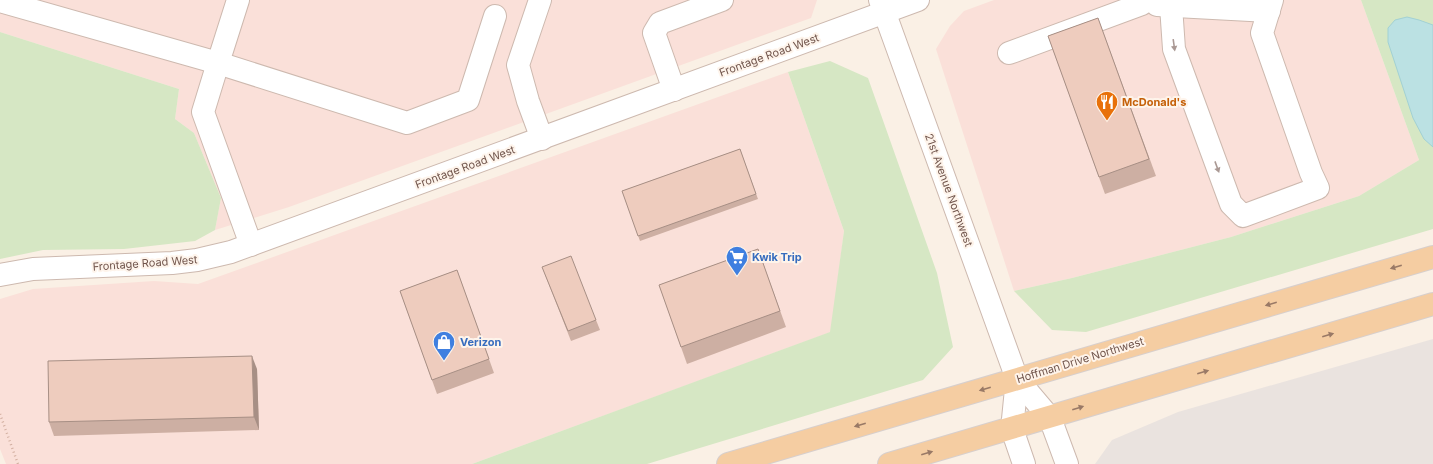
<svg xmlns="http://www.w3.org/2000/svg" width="1433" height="464" font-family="Inter,sans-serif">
<rect width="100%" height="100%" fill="#faf0e5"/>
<g fill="#fae0d9">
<polygon points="0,0 817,0 811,18 289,207 215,230 221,198 194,133 175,119 179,89 0,32"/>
<polygon points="994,0 1361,0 1419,160 1359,196 1231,237 1072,278 1014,291 936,49 950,26 964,11"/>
<polygon points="788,72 844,231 831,332 472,464 6,464 0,449 0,299 33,289 154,281 198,284"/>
</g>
<polygon fill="#eae3df" points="1433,339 1433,464 1095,464 1112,440 1178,412"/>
<g fill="#d6e7c4">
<polygon points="1361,0 1433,0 1433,229 1086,332 1052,330 1014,291 1072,278 1231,237 1359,196 1419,160"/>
<polygon points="0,32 179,89 175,119 194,133 221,198 215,230 195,241 124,249 43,250 0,259"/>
<polygon points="830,61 868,78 937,273 953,347 923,380 647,464 472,464 830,332 844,231 788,72"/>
</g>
<polygon fill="#bbe1e3" stroke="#a2d1d4" points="1407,17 1419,20 1433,25 1433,147 1424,139 1413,118 1388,42 1388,28 1395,20"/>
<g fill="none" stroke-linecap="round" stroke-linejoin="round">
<g stroke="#cdb9af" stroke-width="24">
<g id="minor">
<polyline points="238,0 218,63 407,123 468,100 495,16"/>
<polyline points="540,0 518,65 528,101 542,139"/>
<polyline points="880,0 1017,379 1050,418 1067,464"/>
<polyline points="0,1 218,63 203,112 251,245"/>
<polyline points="1157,5 1269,11"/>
<polyline points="1171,6 1174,49 1231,204 1243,216 1318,188 1311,173 1262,33 1272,0"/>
<polyline points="1009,53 1142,4 1140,0"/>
<polyline points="674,90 654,33 660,23 722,0"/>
<polyline points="0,275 33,269 172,263 197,260 231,252 918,0"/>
<polyline points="1017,379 1012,429 1024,464"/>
</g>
</g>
<g stroke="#d7cfcd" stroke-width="24">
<g id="major">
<polyline points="728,464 1433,257"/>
<path d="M889 464C1071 412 1252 357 1433 304"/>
</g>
</g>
<polyline stroke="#d3b0a2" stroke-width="2.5" stroke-dasharray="1 3" stroke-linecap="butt" points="0,414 18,464"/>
<use href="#minor" stroke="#fff" stroke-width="22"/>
<use href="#major" stroke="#f5cda2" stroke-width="22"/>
</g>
<g fill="#cdafa3">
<polygon points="1098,18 1156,176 1105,194 1048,36"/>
<polygon points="740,149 758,199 640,241 622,191"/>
<polygon points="758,249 786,327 687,364 659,285"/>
<polygon points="542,267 596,320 600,330 571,341"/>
<polygon points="457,270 494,373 437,394 400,291"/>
<polygon points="257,369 259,430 54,436 49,422"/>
</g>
<polygon fill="#a78f85" points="252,356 257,369 259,430 254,417"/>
<g fill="#eeccbe" stroke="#a78f85">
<polygon points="1098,18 1149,159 1099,177 1048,36"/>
<polygon points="740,149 756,194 638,236 622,191"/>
<polygon points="758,249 780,311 681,347 659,285"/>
<polygon points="571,256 596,320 568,331 542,267"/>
<polygon points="457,270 489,359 432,380 400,291"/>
<polygon points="252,356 254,417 49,422 48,361"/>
</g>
<defs><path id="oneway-solid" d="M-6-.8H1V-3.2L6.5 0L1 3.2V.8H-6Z"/></defs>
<g fill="#aa9994">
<use href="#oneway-solid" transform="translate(1174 45) rotate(82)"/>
<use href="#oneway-solid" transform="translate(1217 167) rotate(70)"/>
</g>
<g fill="#997966">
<use href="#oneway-solid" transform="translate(1396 267) rotate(164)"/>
<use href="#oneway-solid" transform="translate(1271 304) rotate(164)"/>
<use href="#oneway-solid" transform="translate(1328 335) rotate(-16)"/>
<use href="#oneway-solid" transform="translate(1203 372) rotate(-16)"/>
<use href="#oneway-solid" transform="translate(985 389) rotate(164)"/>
<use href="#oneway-solid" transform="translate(1078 408) rotate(-17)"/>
<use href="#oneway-solid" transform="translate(860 425) rotate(164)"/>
<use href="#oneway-solid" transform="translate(927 453) rotate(-16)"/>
</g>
<defs>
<g id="restaurant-pin" transform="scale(1.15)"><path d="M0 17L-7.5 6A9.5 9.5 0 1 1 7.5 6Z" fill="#e8710a" stroke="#fef4eb"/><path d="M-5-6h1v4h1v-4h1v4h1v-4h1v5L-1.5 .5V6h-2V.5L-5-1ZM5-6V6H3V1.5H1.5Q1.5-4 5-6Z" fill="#fff"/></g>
<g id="supermarket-pin" transform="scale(1.15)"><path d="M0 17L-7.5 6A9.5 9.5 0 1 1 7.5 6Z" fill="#3f7fe0" stroke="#fef4eb"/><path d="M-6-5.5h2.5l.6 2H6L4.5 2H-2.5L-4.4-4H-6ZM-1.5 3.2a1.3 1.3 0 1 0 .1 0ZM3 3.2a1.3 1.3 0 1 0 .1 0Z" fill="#fff"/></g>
<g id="shop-pin" transform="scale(1.15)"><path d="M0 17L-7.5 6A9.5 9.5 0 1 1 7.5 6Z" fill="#3f7fe0" stroke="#fef4eb"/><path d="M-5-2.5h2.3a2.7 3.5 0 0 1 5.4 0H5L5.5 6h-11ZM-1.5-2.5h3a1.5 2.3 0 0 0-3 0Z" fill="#fff"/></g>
</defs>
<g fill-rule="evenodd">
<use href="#restaurant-pin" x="1107" y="102"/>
<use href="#supermarket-pin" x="737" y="257"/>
<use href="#shop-pin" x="444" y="342"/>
</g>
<g text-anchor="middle" stroke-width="4" stroke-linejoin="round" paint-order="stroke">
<g font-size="11" fill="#71554c" stroke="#fef4eb">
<text transform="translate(769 55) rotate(-20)" y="4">Frontage Road West</text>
<text transform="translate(465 167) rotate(-20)" y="4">Frontage Road West</text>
<text transform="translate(949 190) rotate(70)" y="4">21st Avenue Northwest</text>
<text transform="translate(145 263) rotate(-4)" y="4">Frontage Road West</text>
<text transform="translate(1080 360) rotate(-17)" y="4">Hoffman Drive Northwest</text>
</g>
<g font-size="11" font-weight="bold" fill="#c56008" stroke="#fef4eb" text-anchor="start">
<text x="1122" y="106">McDonald's</text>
</g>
<g font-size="11" font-weight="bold" fill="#366cbe" stroke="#fef4eb" text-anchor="start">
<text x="752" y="261">Kwik Trip</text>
<text x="460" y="346">Verizon</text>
</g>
</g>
</svg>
